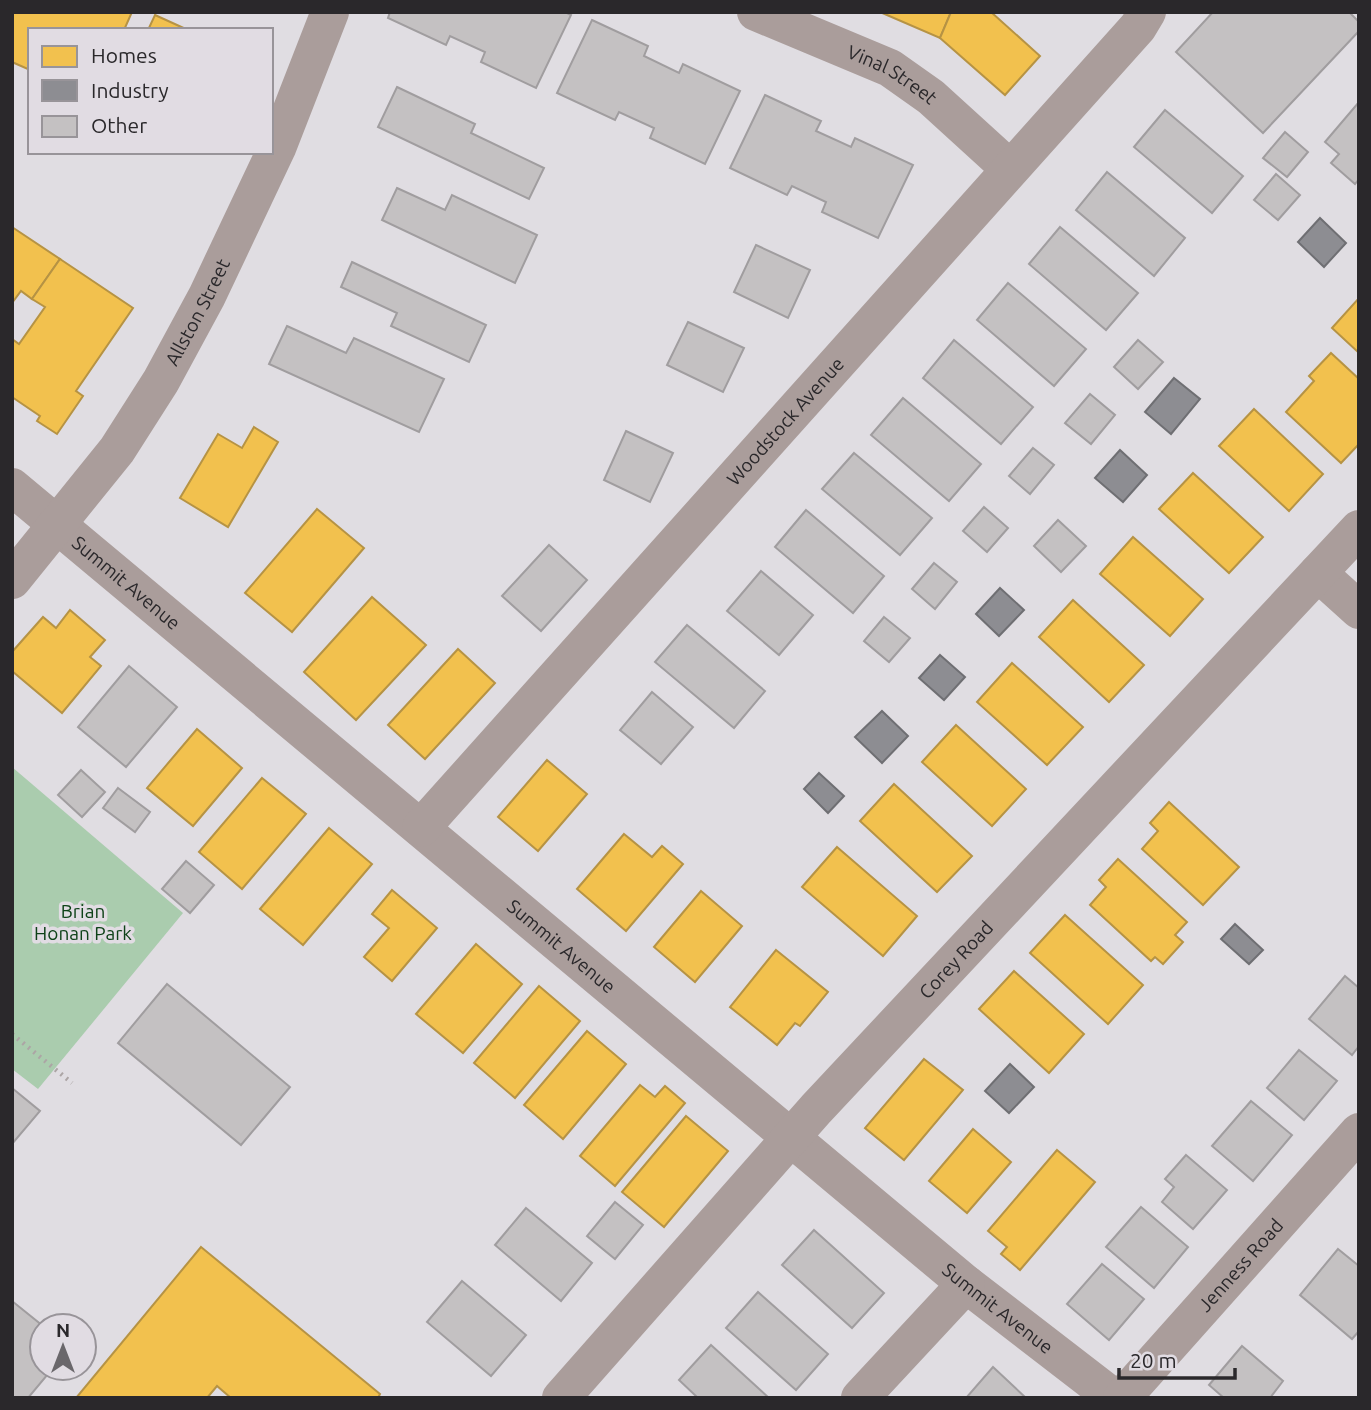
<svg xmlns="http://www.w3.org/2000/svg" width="1371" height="1410" font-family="Ubuntu,sans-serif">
<rect width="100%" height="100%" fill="#e0dde2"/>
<polygon fill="#aaccae" points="12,767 183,913 38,1089 12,1069"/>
<g fill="#f2c14e" stroke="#b69344" stroke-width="2">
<polygon points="12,12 132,12 124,30 30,30 30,70 12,62"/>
<polygon points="880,12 951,12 940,38"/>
<polygon points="951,12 991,12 1040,56 1005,95 940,38"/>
<polygon points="155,15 188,30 148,30"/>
<polygon points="12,227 60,259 32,299 21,291 12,303"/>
<polygon points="60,259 133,308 76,391 83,396 57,434 37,421 40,416 12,397 12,339 19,344 45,307 32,299"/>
<polygon points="1359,298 1359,353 1332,328"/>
<polygon points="1331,353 1359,379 1359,444 1341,463 1286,412 1314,381 1309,376"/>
<polygon points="1254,409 1323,474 1289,511 1219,446"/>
<polygon points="254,427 278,442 228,527 180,498 218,434 242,448"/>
<polygon points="1193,473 1263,537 1229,573 1159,509"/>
<polygon points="317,509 364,548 292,632 245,593"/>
<polygon points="1133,537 1203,599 1170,636 1100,574"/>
<polygon points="372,597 426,645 356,720 304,672"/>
<polygon points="1073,600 1144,665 1109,702 1039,637"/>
<polygon points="70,610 105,640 90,657 101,666 62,713 12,671 12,652 43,617 56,628"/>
<polygon points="458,649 495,683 425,759 388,725"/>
<polygon points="1012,663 1083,727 1047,765 977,702"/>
<polygon points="956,725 1026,789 992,826 922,762"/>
<polygon points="197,729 242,768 193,826 147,788"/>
<polygon points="547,760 587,794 538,851 498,817"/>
<polygon points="262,778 306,814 242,889 199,852"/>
<polygon points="894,784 972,856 937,892 860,821"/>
<polygon points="1169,802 1239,867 1203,905 1142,849 1158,831 1150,823"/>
<polygon points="329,828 372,864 303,945 260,909"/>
<polygon points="624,834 652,857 662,846 683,864 626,931 577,889"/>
<polygon points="837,847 917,916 883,956 802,887"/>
<polygon points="1118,859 1187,922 1175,935 1183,942 1163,964 1155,957 1151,961 1090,905 1106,887 1099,880"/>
<polygon points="392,890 437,928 392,981 364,957 389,928 372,914"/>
<polygon points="701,891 742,926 695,982 654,947"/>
<polygon points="1065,915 1143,985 1108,1024 1030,953"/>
<polygon points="476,944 522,984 463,1053 416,1014"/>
<polygon points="776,950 828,992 800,1026 795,1023 777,1045 730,1007"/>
<polygon points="1014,971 1084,1034 1049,1073 979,1009"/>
<polygon points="539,986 580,1021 515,1098 474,1063"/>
<polygon points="587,1031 626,1064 563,1139 524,1105"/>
<polygon points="924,1059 963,1090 904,1160 865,1128"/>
<polygon points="640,1085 655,1097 665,1086 685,1103 615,1186 580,1156"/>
<polygon points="686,1116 728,1151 664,1227 622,1192"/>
<polygon points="973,1129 1011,1162 967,1213 929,1181"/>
<polygon points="1057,1150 1095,1182 1020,1270 1001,1254 1007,1247 988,1231"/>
<polygon points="201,1247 380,1394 378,1398 231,1398 217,1386 207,1398 76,1398"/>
</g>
<g fill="#8d8d92" stroke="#6f6f73" stroke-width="2">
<polygon points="1320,218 1346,243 1324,267 1298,242"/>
<polygon points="1174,378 1200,399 1171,434 1145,412"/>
<polygon points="1120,450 1147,475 1123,502 1095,478"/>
<polygon points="1000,588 1024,610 999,636 976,614"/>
<polygon points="940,655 965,677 944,700 919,678"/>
<polygon points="882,711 908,736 882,763 855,737"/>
<polygon points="819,773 844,796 828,813 804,789"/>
<polygon points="1235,924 1263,950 1249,964 1221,939"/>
<polygon points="1010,1064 1034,1087 1009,1113 985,1091"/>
</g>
<g fill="#c4c1c2" stroke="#a09d9f" stroke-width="2">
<polygon points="390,12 565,12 571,15 536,88 481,62 485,52 450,36 446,45 388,18"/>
<polygon points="1213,12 1349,12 1359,22 1359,31 1263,133 1176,52"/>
<polygon points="592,20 648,46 644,56 679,73 683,64 740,91 705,164 650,138 654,128 619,112 615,120 557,93"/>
<polygon points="397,87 475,124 471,133 544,168 529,199 378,127"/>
<polygon points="765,95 821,121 816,131 851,147 855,138 913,165 878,238 822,212 826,202 792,186 787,195 730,168"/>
<polygon points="1359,102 1359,179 1355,184 1331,163 1339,154 1325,142"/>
<polygon points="1165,110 1243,176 1212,213 1134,147"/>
<polygon points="1285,132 1308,152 1287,177 1263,158"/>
<polygon points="1107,172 1185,238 1154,276 1076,210"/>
<polygon points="1276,174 1300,195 1278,220 1254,200"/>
<polygon points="397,188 445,210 452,195 537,235 515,283 382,220"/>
<polygon points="1060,227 1138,293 1106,330 1029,264"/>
<polygon points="756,245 810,270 788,318 734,292"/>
<polygon points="352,262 486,325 469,362 391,326 397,313 341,287"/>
<polygon points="1008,283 1086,349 1054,386 977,320"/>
<polygon points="688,322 744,348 723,392 667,365"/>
<polygon points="287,326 346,353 354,338 444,379 419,432 269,364"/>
<polygon points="954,340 1033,407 1001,444 923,378"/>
<polygon points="1138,340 1163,362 1138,389 1114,367"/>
<polygon points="1090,394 1115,415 1091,444 1065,423"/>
<polygon points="903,398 981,464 949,501 871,435"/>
<polygon points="626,431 673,453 650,502 604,480"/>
<polygon points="1033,448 1054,465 1030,494 1009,476"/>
<polygon points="854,453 932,518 900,555 822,489"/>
<polygon points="984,507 1008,528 987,552 963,531"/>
<polygon points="806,510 884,576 853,613 775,547"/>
<polygon points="1058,520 1086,546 1061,572 1034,546"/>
<polygon points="549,545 587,580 541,631 502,596"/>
<polygon points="934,563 957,582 935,609 912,589"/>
<polygon points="761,571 813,615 779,655 727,611"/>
<polygon points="884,617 910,638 889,662 864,641"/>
<polygon points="687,625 765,691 734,728 655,662"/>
<polygon points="129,666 177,707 126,767 78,727"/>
<polygon points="652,692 693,727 661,764 620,730"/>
<polygon points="81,770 105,792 82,817 58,795"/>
<polygon points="118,788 150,812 135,832 103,808"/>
<polygon points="186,861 214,885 190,913 162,889"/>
<polygon points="1345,976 1359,988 1359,1046 1352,1055 1309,1019"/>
<polygon points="167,984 290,1087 241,1145 118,1043"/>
<polygon points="1299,1050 1337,1081 1304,1120 1267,1088"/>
<polygon points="12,1088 40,1111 12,1144"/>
<polygon points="1251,1101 1292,1135 1253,1181 1212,1146"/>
<polygon points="1186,1155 1227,1190 1193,1229 1162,1202 1174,1187 1165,1179"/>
<polygon points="615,1202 643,1225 615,1259 587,1236"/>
<polygon points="1141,1207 1188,1247 1154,1288 1106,1247"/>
<polygon points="526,1208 592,1263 561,1301 495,1245"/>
<polygon points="814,1230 884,1293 852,1328 782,1265"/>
<polygon points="1338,1249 1359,1266 1359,1331 1352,1339 1300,1295"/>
<polygon points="1102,1264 1144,1299 1109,1340 1067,1304"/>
<polygon points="462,1281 526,1335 491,1376 427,1322"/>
<polygon points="758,1292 828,1354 796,1390 726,1328"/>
<polygon points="12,1301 43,1326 42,1368 53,1368 28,1398 12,1398"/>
<polygon points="711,1345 769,1398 698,1398 679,1380"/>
<polygon points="1242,1346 1283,1381 1270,1398 1224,1398 1209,1385"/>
<polygon points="993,1367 1026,1398 966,1398"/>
</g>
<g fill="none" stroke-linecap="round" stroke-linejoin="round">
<polyline stroke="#aca5a5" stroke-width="4.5" stroke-dasharray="2 5" stroke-linecap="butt" points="12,1034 72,1083"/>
<g stroke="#aa9d9b" stroke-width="38">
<path id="s1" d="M756 12 890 68 931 97 1010 169"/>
<path id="s2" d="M12 487 966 1284 1114 1398"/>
<polyline points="1318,573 1359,610"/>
<path id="s3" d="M12 580 117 450 161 381 207 296 277 148 330 12"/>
<path id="s4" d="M421 828 1138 27 1147 12"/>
<path id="s5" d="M561 1398 816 1109 1359 529"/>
<polyline points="860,1398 966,1284"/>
<path id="s6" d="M1122 1398 1359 1132"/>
</g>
</g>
<g text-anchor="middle" stroke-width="7" stroke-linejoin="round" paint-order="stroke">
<g font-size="19" fill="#2a282b" stroke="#e1dce3">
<text dy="7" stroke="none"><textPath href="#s1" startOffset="150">Vinal Street</textPath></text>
<text dy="7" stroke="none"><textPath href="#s3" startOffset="327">Allston Street</textPath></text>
<text dy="7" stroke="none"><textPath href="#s4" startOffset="546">Woodstock Avenue</textPath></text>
<text dy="7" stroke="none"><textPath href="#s2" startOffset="149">Summit Avenue</textPath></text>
<text dy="7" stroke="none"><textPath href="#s2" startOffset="716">Summit Avenue</textPath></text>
<text dy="7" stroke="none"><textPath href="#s5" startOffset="590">Corey Road</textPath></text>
<text dy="7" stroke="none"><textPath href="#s6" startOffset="178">Jenness Road</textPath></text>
<text dy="7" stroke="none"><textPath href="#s2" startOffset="1283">Summit Avenue</textPath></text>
</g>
<g font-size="19" fill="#0e4218" stroke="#e1dce3">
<text x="83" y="918">Brian<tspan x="83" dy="22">Honan Park</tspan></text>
</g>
</g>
<rect width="1371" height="1410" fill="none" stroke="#2a282b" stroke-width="28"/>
<rect x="28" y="28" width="245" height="126" fill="#e1dce3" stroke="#989499" stroke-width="2"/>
<rect x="42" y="46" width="35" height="21" fill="#f2c14e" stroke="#989499" stroke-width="2"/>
<text x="91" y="63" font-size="21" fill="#2a282b">Homes</text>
<rect x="42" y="80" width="35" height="21" fill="#8d8d92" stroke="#989499" stroke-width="2"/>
<text x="91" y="98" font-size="21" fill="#2a282b">Industry</text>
<rect x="42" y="116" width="35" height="21" fill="#c4c1c2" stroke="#989499" stroke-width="2"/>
<text x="91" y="133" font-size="21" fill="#2a282b">Other</text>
<g transform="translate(63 1347)"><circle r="33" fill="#e1dce3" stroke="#989499" stroke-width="2"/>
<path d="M0-5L12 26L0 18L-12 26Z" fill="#6a676b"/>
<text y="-10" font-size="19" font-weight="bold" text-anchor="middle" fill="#2a282b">N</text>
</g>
<path d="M1119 1368v10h116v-10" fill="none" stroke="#2a282b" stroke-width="3.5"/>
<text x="1130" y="1368" font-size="21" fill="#2a282b" stroke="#e1dce3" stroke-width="5" paint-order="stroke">20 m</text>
</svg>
